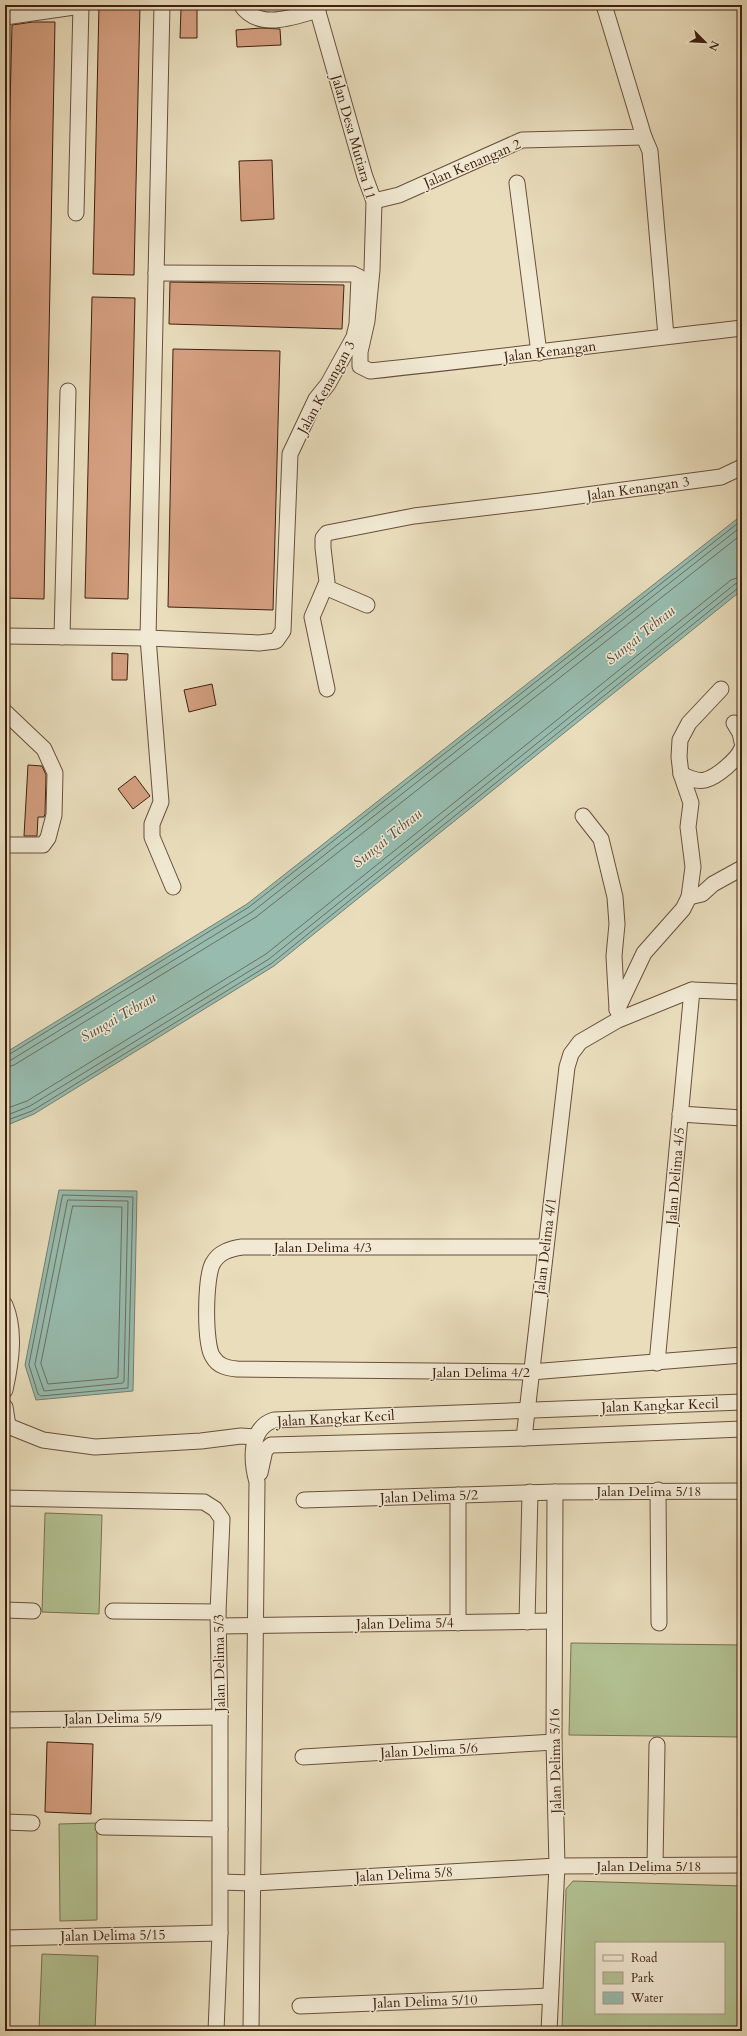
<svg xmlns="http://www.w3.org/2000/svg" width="747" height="2036" font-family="Cardo,serif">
<rect width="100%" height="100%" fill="#e9ddbc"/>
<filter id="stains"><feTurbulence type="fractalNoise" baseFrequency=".005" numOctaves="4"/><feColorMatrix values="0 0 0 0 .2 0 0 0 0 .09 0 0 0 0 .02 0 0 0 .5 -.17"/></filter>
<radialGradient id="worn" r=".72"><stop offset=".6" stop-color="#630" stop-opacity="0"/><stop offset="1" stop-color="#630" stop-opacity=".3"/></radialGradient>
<g fill="#b3c293" stroke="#7a7152" fill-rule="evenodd">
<polygon points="45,1513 102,1515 99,1614 42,1612"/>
<polygon points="571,1643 742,1645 742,1737 569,1735"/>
<polygon points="97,1823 97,1920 60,1921 59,1824"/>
<path d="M573 1881 742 1886V2022L736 2031H562L566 1889ZM596 1943H724V2013H596Z"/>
<polygon points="42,1954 98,1956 95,2031 39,2031"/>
</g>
<g fill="#97bcaf" stroke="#747e6f">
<polygon points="742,515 742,590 274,966 34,1114 5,1126 5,1053 247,904"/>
<polygon points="59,1190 137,1191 133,1391 36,1400 25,1365"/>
</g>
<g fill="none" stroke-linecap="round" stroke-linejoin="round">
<g stroke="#6c6e60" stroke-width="1">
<polyline points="5,1057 249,907 742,520"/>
<polyline points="5,1062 11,1060 252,912 742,526"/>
<polyline points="5,1068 14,1065 256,917 742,534"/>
<polyline points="5,1109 27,1101 266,954 731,580 742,576"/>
<polyline points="5,1116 30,1106 269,959 735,584 742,582"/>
<polyline points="5,1121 32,1111 272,963 738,588 742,587"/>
<polygon points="63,1195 133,1197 128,1388 41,1396 38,1394 29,1365"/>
<polygon points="68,1200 128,1201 124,1381 123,1383 44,1391 35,1365"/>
<polygon points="73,1206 122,1207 118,1376 117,1378 48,1384 41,1364"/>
</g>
</g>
<g fill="#d49f80" stroke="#402010">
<polygon points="99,5 140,5 134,275 93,274"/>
<polygon points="181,9 197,9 197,38 180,38"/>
<polygon points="33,22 55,22 44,599 5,598 5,306 12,25"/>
<polygon points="261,28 280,29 281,45 237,47 236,30"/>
<polygon points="272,160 274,219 241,221 239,161"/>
<polygon points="170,282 344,285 342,329 169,324"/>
<polygon points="92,297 135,298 128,599 85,598"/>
<polygon points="173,349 280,351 273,610 168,607"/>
<polygon points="112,653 128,654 127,680 112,680"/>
<polygon points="212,684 216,705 189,712 184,690"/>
<polygon points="28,765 42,766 46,775 45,814 44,817 38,817 37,836 24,836"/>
<polygon points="135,776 150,796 133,809 118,789"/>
<polygon points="47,1742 93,1744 91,1814 45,1812"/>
</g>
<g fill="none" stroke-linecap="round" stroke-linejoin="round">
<g stroke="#6a4f3b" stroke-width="17">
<g id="minor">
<polyline points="162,5 148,638 161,802 152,824 152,837 173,887"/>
<path d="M241 5C259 31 293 17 318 10"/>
<path d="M316 5 365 177 374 201 372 270 367 321 360 352V366L370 371C495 358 618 342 742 328"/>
<polyline points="5,17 81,6"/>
<polyline points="644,137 650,151 666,336"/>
<polyline points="517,183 539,353"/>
<polyline points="374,201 399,195 522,140 644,137 604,5"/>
<polyline points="76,213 81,5"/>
<polyline points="325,587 367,605"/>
<polyline points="5,636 148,638 259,643 276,641 283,631 290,454 316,399 328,384 354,337 357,324 359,277 353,274 156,273"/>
<polyline points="62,637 68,391"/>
<polyline points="327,689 312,617 327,582 323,548 323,538 327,533 414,516 541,501 721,477 742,467"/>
<polyline points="5,712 44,749 55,773 54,815 48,838 43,845 5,845"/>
<polyline points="734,723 740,733 742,742"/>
<path d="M681 774C689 778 697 782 705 780 717 777 738 759 742 748"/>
<polyline points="583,816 601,839 615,897 617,924 614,956 617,1009"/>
<polyline points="689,897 702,894 713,884 742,868"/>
<polyline points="617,1010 644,953 683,909 689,897 693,867 688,827 691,803 681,774 679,757 680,740 689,723 721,689"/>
<polyline points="680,1114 742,1118"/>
<path d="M545 1247H242C230 1249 219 1252 213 1263 205 1276 204 1345 213 1357 218 1366 227 1368 237 1369L531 1372 742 1355"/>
<path d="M5 1305C16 1331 11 1363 5 1390"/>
<polyline points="657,1363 692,990"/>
<polyline points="5,1407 8,1426"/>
<polyline points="5,1422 8,1426 43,1440 95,1447 201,1441 241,1436 256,1437"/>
<polyline points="524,1438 567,1067 571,1054 580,1042 618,1020 692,990 742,992"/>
<polyline points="260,1473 265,1450 271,1445 524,1438 742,1429"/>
<polyline points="658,1490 659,1623"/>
<polyline points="458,1495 458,1623"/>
<polyline points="5,1498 204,1502 215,1509 222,1519 218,1612 220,1717 220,1933 216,2031"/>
<polyline points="304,1500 555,1492 739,1491 742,1493"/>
<polyline points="5,1610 33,1611"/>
<polyline points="113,1611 218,1612"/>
<polyline points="527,1622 530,1492"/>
<polyline points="219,1626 554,1621"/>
<polyline points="5,1720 220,1717"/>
<polyline points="303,1757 554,1742"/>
<polyline points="5,1822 32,1823"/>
<polyline points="103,1827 220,1829"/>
<polyline points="655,1866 657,1745"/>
<polyline points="221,1882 252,1883 557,1866 742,1865"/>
<polyline points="5,1938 220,1933"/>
<polyline points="300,2006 550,1996"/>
<path d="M251 2031 257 1482C251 1461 249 1428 274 1420L742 1402"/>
<polyline points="549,2031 557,1866 554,1742 555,1492"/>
</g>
</g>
<use href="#minor" stroke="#f1e9d3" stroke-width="15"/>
</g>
<g text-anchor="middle" stroke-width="3" stroke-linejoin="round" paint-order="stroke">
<g font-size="14" fill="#402010" stroke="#f1e9d3">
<text transform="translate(354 137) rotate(74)" y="5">Jalan Desa Mutiara 11</text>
<text transform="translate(472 163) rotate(-23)" y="5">Jalan Kenangan 2</text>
<text transform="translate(550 351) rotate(-7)" y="5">Jalan Kenangan</text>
<text transform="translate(326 387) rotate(-61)" y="5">Jalan Kenangan 3</text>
<text transform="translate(638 488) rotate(-8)" y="5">Jalan Kenangan 3</text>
<text transform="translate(675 1176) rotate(-85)" y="5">Jalan Delima 4/5</text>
<text transform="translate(545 1246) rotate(-83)" y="5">Jalan Delima 4/1</text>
<text x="323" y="1252">Jalan Delima 4/3</text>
<text x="481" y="1377">Jalan Delima 4/2</text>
<text transform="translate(660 1405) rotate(-2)" y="5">Jalan Kangkar Kecil</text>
<text transform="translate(336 1418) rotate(-3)" y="5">Jalan Kangkar Kecil</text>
<text x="649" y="1496">Jalan Delima 5/18</text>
<text transform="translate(429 1496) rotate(-2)" y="5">Jalan Delima 5/2</text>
<text transform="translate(405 1623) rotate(-1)" y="5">Jalan Delima 5/4</text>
<text transform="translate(219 1663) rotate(-91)" y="5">Jalan Delima 5/3</text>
<text transform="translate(113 1718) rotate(-1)" y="5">Jalan Delima 5/9</text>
<text transform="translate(429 1750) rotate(-3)" y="5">Jalan Delima 5/6</text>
<text transform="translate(555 1761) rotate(-91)" y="5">Jalan Delima 5/16</text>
<text x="649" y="1871">Jalan Delima 5/18</text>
<text transform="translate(404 1874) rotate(-3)" y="5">Jalan Delima 5/8</text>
<text transform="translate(113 1935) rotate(-1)" y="5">Jalan Delima 5/15</text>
<text transform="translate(425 2001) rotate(-2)" y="5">Jalan Delima 5/10</text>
</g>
<g font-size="15" font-style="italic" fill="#5a4f40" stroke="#f1e9d3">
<text transform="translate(640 635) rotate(-39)" y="5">Sungai Tebrau</text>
<text transform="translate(387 838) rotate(-39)" y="5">Sungai Tebrau</text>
<text transform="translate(118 1017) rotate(-30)" y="5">Sungai Tebrau</text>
</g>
</g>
<rect width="747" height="2036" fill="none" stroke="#e9ddbc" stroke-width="20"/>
<rect x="6" y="6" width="735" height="2024" fill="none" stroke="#402010" stroke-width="2"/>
<rect x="10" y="10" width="727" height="2016" fill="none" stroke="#402010"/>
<rect x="595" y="1942" width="130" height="72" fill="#f1e9d3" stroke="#aa9985"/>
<rect x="603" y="1955" width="20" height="6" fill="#f1e9d3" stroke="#aa9985"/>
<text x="631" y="1962" font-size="12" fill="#402010">Road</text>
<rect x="603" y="1972" width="20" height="12" fill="#b3c293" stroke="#aa9985"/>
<text x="631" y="1982" font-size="12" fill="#402010">Park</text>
<rect x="603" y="1992" width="20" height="12" fill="#97bcaf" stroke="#aa9985"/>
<text x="631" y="2002" font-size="12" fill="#402010">Water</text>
<g transform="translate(705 42) rotate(114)" stroke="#f1e9d3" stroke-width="3" paint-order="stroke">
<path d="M0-3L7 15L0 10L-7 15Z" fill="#402010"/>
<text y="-6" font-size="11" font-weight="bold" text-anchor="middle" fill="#402010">N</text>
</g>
<rect width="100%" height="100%" filter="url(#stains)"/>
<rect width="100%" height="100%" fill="url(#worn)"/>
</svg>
